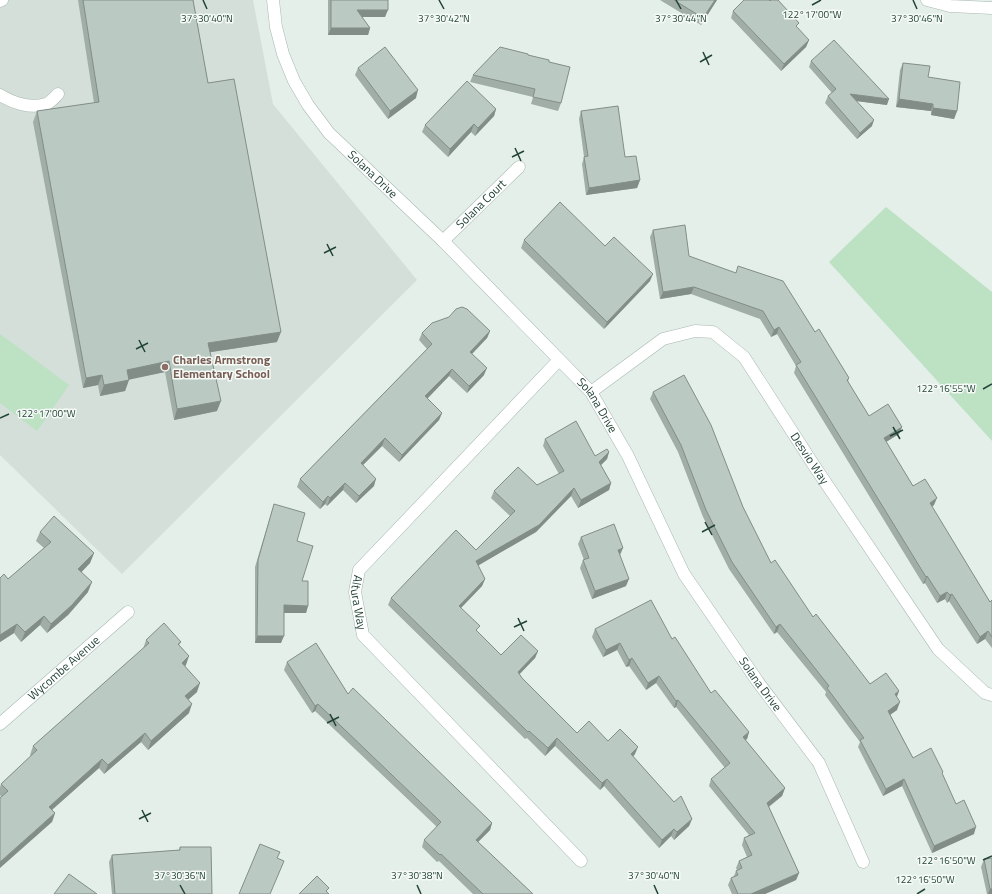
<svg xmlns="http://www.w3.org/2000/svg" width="992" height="894" font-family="'Titillium Web',sans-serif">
<rect width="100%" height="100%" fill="#e5efea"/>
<polygon fill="#d3dfd8" points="0,0 253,0 273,104 417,280 122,574 0,455"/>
<g fill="#bde1c3">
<polygon points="886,207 992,292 992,441 829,262"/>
<polygon points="0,334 69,385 37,431 0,403"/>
</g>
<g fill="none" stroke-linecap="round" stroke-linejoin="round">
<g stroke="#a7b8b1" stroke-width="13">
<g id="minor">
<path id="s1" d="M273 0 276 27 283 54 294 81 308 105 329 133 443 241 591 392 628 456 684 574 758 682 819 763 863 862"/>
<polyline points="927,0 950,6 992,8"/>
<polyline points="0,1 2,0"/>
<path d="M0 95C13 103 31 109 46 104 50 103 55 97 58 94"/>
<path id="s2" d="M443 241 519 167"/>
<path id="s3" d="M559 360 359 570 355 592 363 635 581 861"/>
<path id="s4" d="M591 392 663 339 695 331 713 332 744 357 813 464 938 649 985 693 992 695"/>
<path id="s5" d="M0 724 128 612"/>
</g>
</g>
<use href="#minor" stroke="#fff" stroke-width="12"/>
</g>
<g fill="#a0aea7">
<polygon points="78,0 193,0 208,83 277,342 210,352 217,411 174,420 165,372 129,379 125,391 100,396 98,385 83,388 33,122 37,111 94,103"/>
<polygon points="328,0 388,0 385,17 362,17 370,28 368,35 328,35"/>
<polygon points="660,0 717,0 701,25"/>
<polygon points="733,11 809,40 806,47 781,71 731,18"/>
<polygon points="528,55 549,62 561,103 558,111 531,104 533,97 470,82 473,75"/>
<polygon points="811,61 887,105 857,101 872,126 857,139 825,103 828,96 832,93 809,67"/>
<polygon points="903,63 928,77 957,111 954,119 931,115 931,111 896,107 900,70"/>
<polygon points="358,68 416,98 388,119 355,75"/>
<polygon points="496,109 494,116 475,136 471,132 448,157 422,132 425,125"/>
<polygon points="581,111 625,157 640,180 637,188 586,195 582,164 584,157 579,119"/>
<polygon points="653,230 689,256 815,332 849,378 848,382 869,416 902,427 899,434 886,442 913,486 934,505 932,507 990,602 992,600 992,648 985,639 977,644 949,601 947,603 945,599 937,603 925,583 923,584 794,373 796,366 777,334 771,337 760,319 691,294 660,299 650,237"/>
<polygon points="524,240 605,246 650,281 604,329 521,248"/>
<polygon points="490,331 487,338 472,354 484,375 467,393 449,376 427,399 442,413 439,420 399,462 382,446 363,465 374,486 356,503 343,490 327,506 325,504 320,509 297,487 300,479 427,349 419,340 422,333"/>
<polygon points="653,392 743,507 771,563 813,617 870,684 899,691 897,697 897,710 890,714 913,758 942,775 956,804 974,834 932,853 902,786 883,796 858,747 860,742 825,695 826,692 777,632 774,634 729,569 703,517 678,452 650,399"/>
<polygon points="545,439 595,456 609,452 607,459 601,465 611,483 609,490 578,508 571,496 536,532 478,565 485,579 482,586 461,608 478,632 501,655 538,651 535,658 519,674 522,678 577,733 608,741 635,754 633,757 674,802 692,819 689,826 674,840 671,836 659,848 604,786 600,790 555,746 545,756 527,738 525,739 388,605 391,598 476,550 510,516 491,498 494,491 537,485 559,474 543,446"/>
<polygon points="274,504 297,541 302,581 308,606 306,613 284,613 281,643 255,643 255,567"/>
<polygon points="40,532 94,553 90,563 81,572 88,592 68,615 47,633 40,625 21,642 14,633 0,642 0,578 8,579 44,548 36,541"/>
<polygon points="581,537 620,555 626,586 592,599 580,568 583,560 584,560 578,544"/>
<polygon points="595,629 672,639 711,693 749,732 747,739 745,740 785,788 782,796 769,807 799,873 796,880 765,894 732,894 728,885 731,878 734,876 736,871 737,870 736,868 739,861 747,857 742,845 744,838 749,835 709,786 711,779 725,768 676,707 674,708 656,683 646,690 629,666 626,667 617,650 603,657 592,637"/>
<polygon points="146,640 181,642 179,645 186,665 185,666 197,692 188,700 189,713 148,750 141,742 104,774 99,768 52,810 55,813 52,822 1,797 0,795 0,787 1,784 31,756 30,755 33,746 143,649"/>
<polygon points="287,662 348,694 492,823 490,830 478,842 533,894 473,894 439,861 437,862 422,847 424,840 437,827 315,711 312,713 284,670"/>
<polygon points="180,847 212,894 112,894 109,862 112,855 179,850"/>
<polygon points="984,859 992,894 987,894 981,867"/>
</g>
<g fill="#828d88">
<polygon points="715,0 717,0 701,25 703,18"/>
<polygon points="357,10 388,10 385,17 354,17"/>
<polygon points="331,28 370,28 368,35 328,35"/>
<polygon points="809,40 806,47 781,71 784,64"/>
<polygon points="418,90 416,98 388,119 390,111"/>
<polygon points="850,94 889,99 887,105 848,100"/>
<polygon points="899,99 933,104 931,111 896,107"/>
<polygon points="933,108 957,111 954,119 931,115"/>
<polygon points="496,109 494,116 475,136 478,128"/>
<polygon points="874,120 872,126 857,139 860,133"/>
<polygon points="474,124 471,132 448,157 450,149"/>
<polygon points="640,180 637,188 586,195 589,188"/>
<polygon points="653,274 650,281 604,329 607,322"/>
<polygon points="694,287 691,294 660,299 663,292"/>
<polygon points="779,327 777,334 771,337 774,330"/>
<polygon points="490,331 487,338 467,359 470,352"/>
<polygon points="281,332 277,342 205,353 208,343"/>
<polygon points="169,361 165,372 123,381 127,370"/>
<polygon points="487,368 484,375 467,393 469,386"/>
<polygon points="452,369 449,376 422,404 425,396"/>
<polygon points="102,375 98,385 83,388 86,378"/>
<polygon points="129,380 125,391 100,396 104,385"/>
<polygon points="221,401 217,411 174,420 177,409"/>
<polygon points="442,413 439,420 399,462 402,455"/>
<polygon points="902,427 899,434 881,445 884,438"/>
<polygon points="385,438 382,446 358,470 361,463"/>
<polygon points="609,452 607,459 597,469 599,462"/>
<polygon points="376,479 374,486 356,503 359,496"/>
<polygon points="345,483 343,490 327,506 330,498"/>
<polygon points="611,483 609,490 578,508 581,500"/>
<polygon points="574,488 571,496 536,532 474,568 476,561"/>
<polygon points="328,496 325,504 320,509 323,502"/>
<polygon points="937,498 934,505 927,510 930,503"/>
<polygon points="623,548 620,555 618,550"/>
<polygon points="94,553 90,563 75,579 78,569"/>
<polygon points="927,576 925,583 923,584 926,577"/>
<polygon points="485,579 482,586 456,613 459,606"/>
<polygon points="629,579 626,586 592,599 595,591"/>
<polygon points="92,582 88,592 68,615 47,633 51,624"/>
<polygon points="947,592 945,599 937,603 940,596"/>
<polygon points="952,594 949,601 947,603 950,595"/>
<polygon points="284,605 308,606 306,613 282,613"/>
<polygon points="44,616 40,625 21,642 25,632"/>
<polygon points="17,624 14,633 0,642 0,635"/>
<polygon points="780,624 777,632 774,634 776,627"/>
<polygon points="988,631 985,639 977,644 980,637"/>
<polygon points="257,636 284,636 281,643 255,643"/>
<polygon points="620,643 617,650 603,657 606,650"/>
<polygon points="538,651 535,658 515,679 518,672"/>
<polygon points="189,656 186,665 178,672 182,663"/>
<polygon points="632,658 629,666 626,667 629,660"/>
<polygon points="659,676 656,683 646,690 648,683"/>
<polygon points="200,683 197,692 182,705 185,696"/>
<polygon points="899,691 896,698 895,694"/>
<polygon points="678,700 676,707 674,708 676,701"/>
<polygon points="900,702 897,710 886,718 888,711"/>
<polygon points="192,704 189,713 148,750 151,741"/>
<polygon points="318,704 315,711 312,713 315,706"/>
<polygon points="749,732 747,739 740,744 743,737"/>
<polygon points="145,733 141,742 104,774 108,765"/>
<polygon points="557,738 555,746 545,756 548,748"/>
<polygon points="638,747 635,754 628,762 631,754"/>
<polygon points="102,759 99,768 46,815 49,807"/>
<polygon points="607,779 604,786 600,790 602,783"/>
<polygon points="904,779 902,786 883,796 886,789"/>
<polygon points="785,788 782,796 764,810 767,803"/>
<polygon points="55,813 52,822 0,868 0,862"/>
<polygon points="692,819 689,826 674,840 677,832"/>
<polygon points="492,823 490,830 473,847 476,840"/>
<polygon points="976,827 974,834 932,853 934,846"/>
<polygon points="674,829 671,836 659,848 662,840"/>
<polygon points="799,873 796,880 765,894 751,894"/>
<polygon points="990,889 992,889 992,894 988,894"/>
</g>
<g fill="#bacac2" stroke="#828d88">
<polygon points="83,0 193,0 208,83 234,79 281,332 208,343 221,401 177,409 169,361 127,370 129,380 104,385 102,375 86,378 37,111 99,102"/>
<polygon points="331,0 388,0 388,10 357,10 370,28 331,28"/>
<polygon points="674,0 715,0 703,18"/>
<polygon points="744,0 769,0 770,1 771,0 778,0 799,23 796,26 809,40 784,64 733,11"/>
<polygon points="834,40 889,99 850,94 874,120 860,133 828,96 836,89 811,61"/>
<polygon points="385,47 418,90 390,111 358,68"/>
<polygon points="500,47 528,54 528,55 549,60 549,62 570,67 561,103 533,97 535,89 473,75"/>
<polygon points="903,63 930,66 928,77 960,82 957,111 933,108 933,104 899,99"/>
<polygon points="467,81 496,109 478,128 474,124 450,149 425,125"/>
<polygon points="618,106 625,157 636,156 640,180 589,188 584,157 588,156 581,111"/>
<polygon points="560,202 605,246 614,237 653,274 607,322 524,240"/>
<polygon points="685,225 689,256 736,273 738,266 783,281 815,332 819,329 849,378 847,380 869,416 888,404 902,427 884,438 913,486 925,479 937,498 930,503 990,602 992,600 992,637 988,631 980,637 952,594 950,595 947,592 940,596 927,576 926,577 796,365 801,362 779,327 774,330 763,311 694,287 663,292 653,230"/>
<polygon points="462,307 467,309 490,331 470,352 487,368 469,386 452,369 425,396 442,413 420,436 402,455 385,438 361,463 376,479 359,496 345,483 330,498 328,496 323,502 300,479 432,344 422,333 432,323 449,317 456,309"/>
<polygon points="684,375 711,425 743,507 771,563 775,560 813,617 816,614 870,684 886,673 899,691 895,694 900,702 888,711 913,758 931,748 943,772 942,773 956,804 964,800 976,827 934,846 904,779 886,789 860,740 864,738 827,688 829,686 780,624 776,627 732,562 706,510 681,445 653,392"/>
<polygon points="576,421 595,456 607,449 609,452 599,462 611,483 581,500 574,488 539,525 476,561 485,579 459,606 480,626 476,630 501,655 521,635 538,651 518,672 522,678 577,733 589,721 608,741 620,729 638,747 631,754 674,802 681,796 692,819 677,832 674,829 662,840 607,779 602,783 557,738 548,748 529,731 528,732 391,598 456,530 476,550 515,511 494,491 518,467 537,485 564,471 545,439"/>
<polygon points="274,504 305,513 297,541 313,546 302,581 308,581 308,606 284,605 284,636 257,636 258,560"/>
<polygon points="54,516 94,553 78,569 92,582 72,605 51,624 44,616 25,632 17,624 0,635 0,578 4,574 8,579 51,542 40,532"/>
<polygon points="614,524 623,548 618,550 629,579 595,591 583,560 589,558 581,537"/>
<polygon points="651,600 672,639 675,637 711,693 715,690 749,732 743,737 785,788 767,803 799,873 751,894 738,894 731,878 738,875 736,871 742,868 739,861 752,855 744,838 755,833 711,779 730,763 678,700 676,701 659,676 648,683 632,658 629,660 620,643 606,650 595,629"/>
<polygon points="164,623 181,642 178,644 189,656 182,663 200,683 185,696 192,704 151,741 145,733 108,765 102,759 49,807 55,813 0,862 0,798 8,791 1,784 37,750 33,746 149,643 146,640"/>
<polygon points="316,643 348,694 353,688 492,823 476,840 533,894 483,894 441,854 440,855 424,840 441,822 318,704 315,706 287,662"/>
<polygon points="260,844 280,852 277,858 284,861 270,894 239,894"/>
<polygon points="180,847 211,847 212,894 115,894 112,855 180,850"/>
<polygon points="992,858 992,889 990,889 984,859"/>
<polygon points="69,874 97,894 54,894"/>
<polygon points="317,876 329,888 326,891 329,894 299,894"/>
</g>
<path fill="none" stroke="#224337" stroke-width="1.5" d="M203 0 207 9M439 0 444 9M676 0 681 9M913 0 917 9M812 5 821 0M703 52 709 65M700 62 712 55M515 148 521 161M512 157 524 151M327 244 333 256M324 253 336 247M139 340 145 352M136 349 148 343M983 389 992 384M0 418 9 414M893 427 900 439M890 436 903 430M705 522 712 535M702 532 715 525M518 618 524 631M514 627 527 621M330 714 336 726M327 723 339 717M142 810 148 822M139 819 151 813M983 860 992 856M180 885 185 894M417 885 421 894M654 885 658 894M917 894 925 889"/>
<circle fill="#8d6e63" stroke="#f6fbf8" stroke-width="1.5" cx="165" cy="367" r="4"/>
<g text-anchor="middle" stroke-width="3" stroke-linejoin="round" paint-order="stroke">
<g font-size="12" fill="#224337" stroke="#f6fbf8">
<text dy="4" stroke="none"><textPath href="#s1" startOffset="207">Solana Drive</textPath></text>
<text dy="4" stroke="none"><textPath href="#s2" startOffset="53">Solana Court</textPath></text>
<text dy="4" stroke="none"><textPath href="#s1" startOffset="530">Solana Drive</textPath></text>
<text dy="4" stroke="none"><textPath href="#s4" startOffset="301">Desvio Way</textPath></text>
<text dy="4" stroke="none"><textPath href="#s3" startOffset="323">Altura Way</textPath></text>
<text dy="4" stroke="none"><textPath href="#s5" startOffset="85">Wycombe Avenue</textPath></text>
<text dy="4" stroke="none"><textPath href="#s1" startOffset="854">Solana Drive</textPath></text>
</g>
<g font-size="12" font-weight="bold" fill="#785e54" stroke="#f6fbf8" text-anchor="start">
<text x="173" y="364">Charles Armstrong<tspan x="173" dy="14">Elementary School</tspan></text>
</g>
</g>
<g font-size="10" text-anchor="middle" fill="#224337" stroke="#f6fbf8" stroke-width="3" stroke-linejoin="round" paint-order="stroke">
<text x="812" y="18">122°17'00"W</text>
<text x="207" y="22">37°30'40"N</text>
<text x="444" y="22">37°30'42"N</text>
<text x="681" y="22">37°30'44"N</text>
<text x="917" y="22">37°30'46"N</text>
<text x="946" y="392">122°16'55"W</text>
<text x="46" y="417">122°17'00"W</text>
<text x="946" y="864">122°16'50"W</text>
<text x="180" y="879">37°30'36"N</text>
<text x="417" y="879">37°30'38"N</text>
<text x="654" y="879">37°30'40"N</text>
<text x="925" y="883">122°16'50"W</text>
</g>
</svg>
